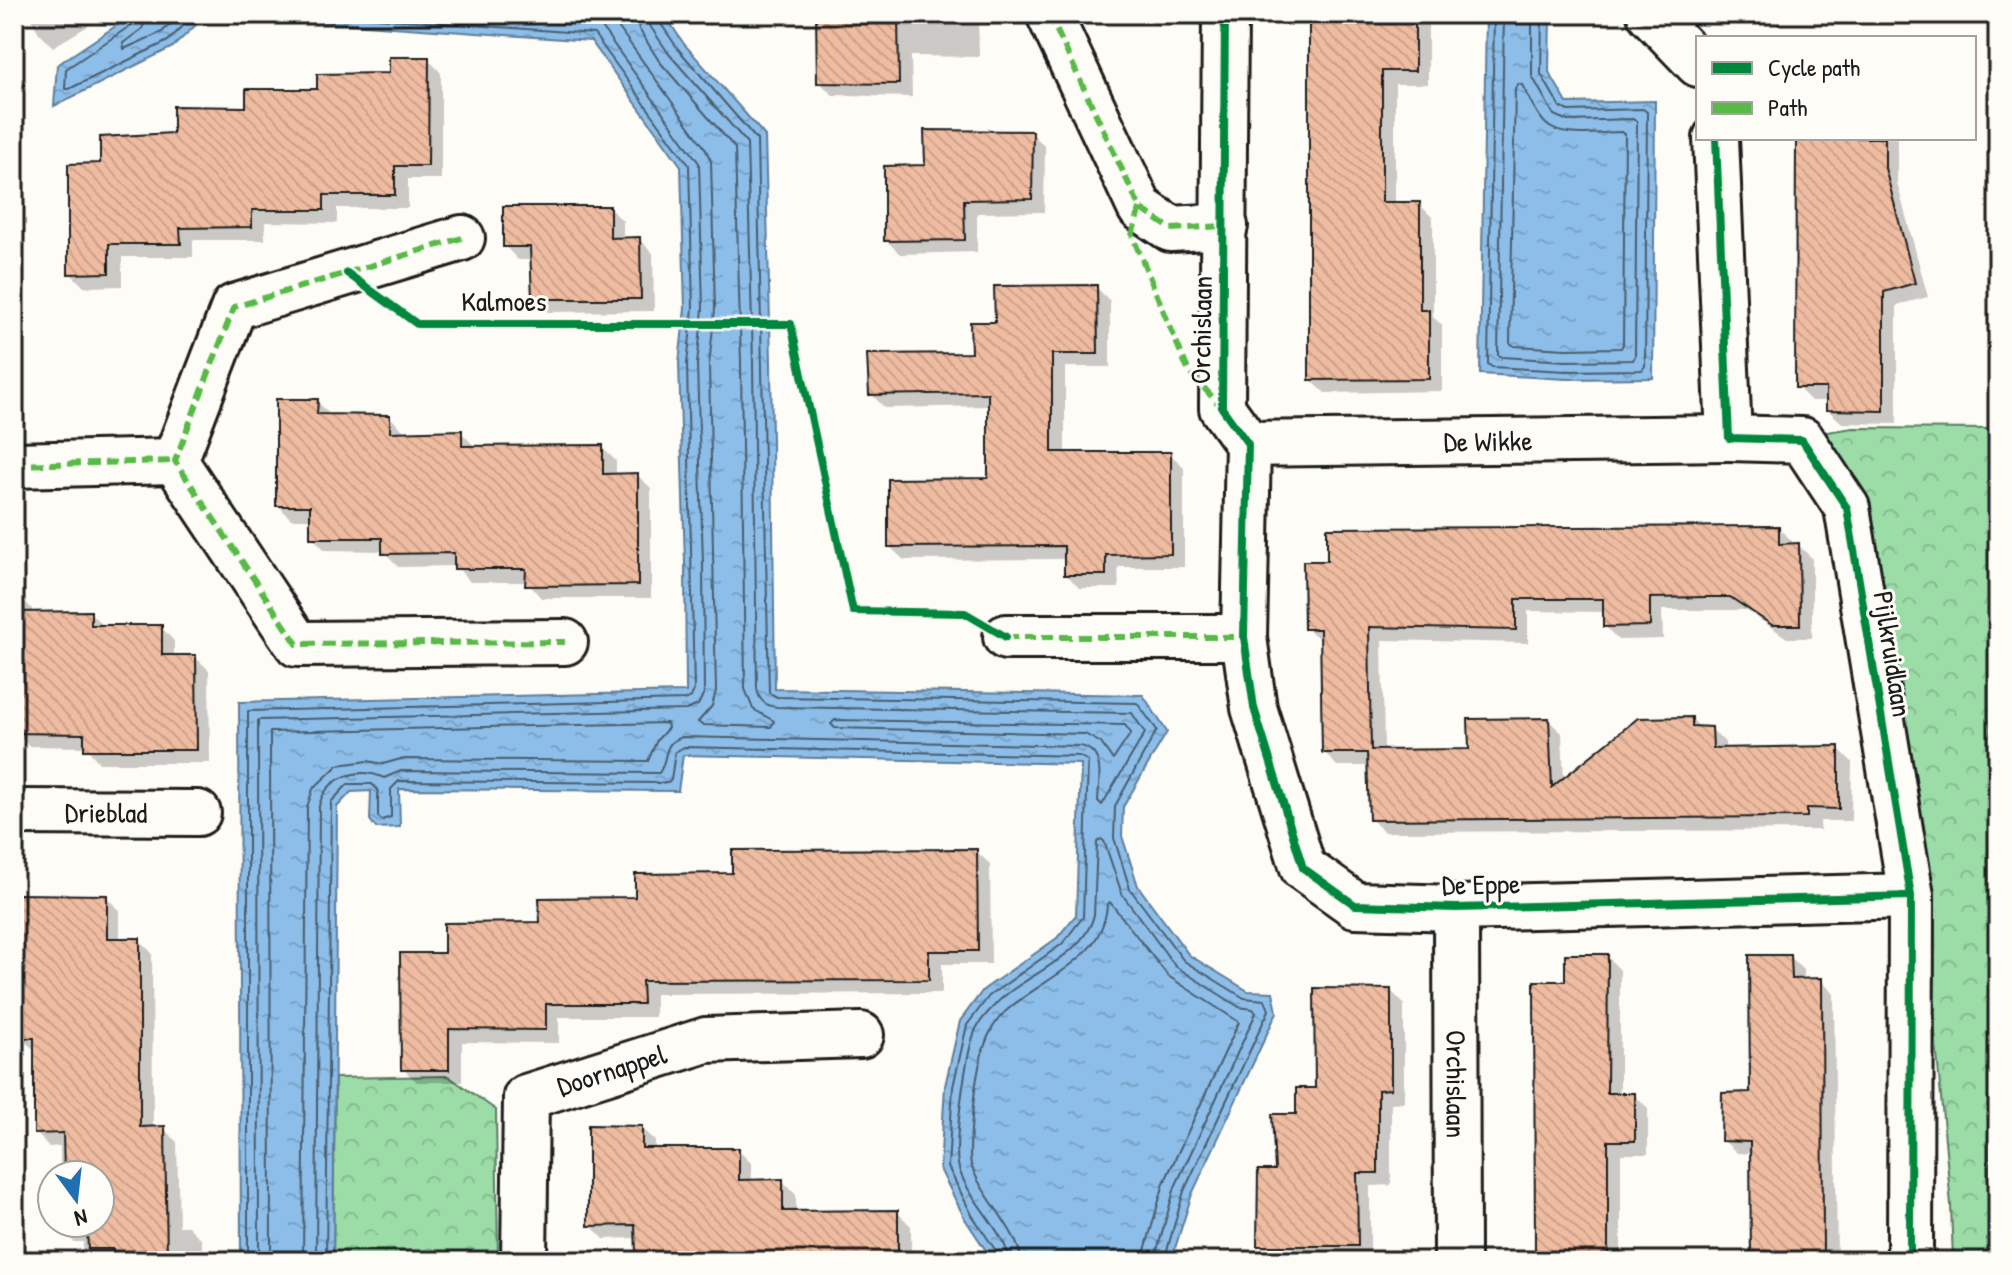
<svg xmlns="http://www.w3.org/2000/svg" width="2012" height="1275" font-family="'Patrick Hand',sans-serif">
<defs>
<pattern id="forest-crowns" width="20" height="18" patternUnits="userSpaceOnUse" patternTransform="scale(2)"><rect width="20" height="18" fill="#9bdca7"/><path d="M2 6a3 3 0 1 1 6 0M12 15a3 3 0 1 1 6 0" fill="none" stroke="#85bc8f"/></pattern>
<pattern id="water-ripples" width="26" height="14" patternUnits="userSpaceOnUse" patternTransform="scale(2)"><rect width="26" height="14" fill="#8dbee9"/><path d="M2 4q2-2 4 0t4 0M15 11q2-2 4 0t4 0" fill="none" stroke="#79a3c7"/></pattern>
<pattern id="building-back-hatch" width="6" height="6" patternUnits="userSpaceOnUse" patternTransform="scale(2)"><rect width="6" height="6" fill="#efbca1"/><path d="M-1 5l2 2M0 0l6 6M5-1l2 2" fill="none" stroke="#cca18a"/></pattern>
</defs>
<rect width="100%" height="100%" fill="#fdfcf7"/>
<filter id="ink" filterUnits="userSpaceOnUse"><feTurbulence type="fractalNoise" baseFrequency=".0125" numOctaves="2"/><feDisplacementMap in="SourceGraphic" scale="16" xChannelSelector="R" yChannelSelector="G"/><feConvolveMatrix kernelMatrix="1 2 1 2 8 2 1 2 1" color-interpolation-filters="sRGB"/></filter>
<g filter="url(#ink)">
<g fill="url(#forest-crowns)" stroke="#5c7c62" stroke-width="2">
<polygon points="1853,428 1992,429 1990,1261 1953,1261 1951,1205 1908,742 1882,601 1788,438"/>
<polygon points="448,1076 496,1110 498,1261 333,1261 335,1078"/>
</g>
<g fill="url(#water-ripples)" stroke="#607d97" stroke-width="2">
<polygon points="134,14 664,14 684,44 765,136 771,361 775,689 1143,695 1167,732 1123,807 1122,836 1138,886 1189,955 1248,991 1273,992 1277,1012 1192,1194 1171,1261 993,1261 965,1219 940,1169 945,1086 960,1021 983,990 1057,938 1076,915 1081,764 683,755 678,791 399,789 400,827 376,828 370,820 371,791 351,792 337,807 333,1261 241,1261 239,702 686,692 685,563 679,363 685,308 681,166 591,41 224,15 203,18 173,47 54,106 57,65"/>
<polygon points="1486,14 1550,14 1549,72 1567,103 1655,101 1653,378 1566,379 1480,374"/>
<polygon points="1998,162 1998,1261 1990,1261 1992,429"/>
</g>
<g fill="#0003">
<polygon points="28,14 108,14 53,47 39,33"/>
<polygon points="818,14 978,14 979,57 911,56 912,97 833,95 819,82"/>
<polygon points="1308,14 1428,14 1428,84 1395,84 1395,204 1419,204 1433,218 1433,317 1442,325 1442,391 1325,393 1311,380 1311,42 1308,39"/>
<polygon points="428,59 441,73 441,179 408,179 408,208 337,208 337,223 265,222 265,240 193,240 193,257 122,257 122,286 84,287 70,273 102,165 175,135 248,109 391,75"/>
<polygon points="1032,133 1045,147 1044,212 977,213 977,252 900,254 886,240 927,167"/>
<polygon points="1798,138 1898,138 1897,183 1928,297 1897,305 1897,424 1842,423 1828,410 1828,401 1811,401 1797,387"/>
<polygon points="609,208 623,221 623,239 639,239 653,253 654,311 548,312 534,298 532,260 518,260 505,246"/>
<polygon points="1096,287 1110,301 1110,367 1065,367 1065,454 1170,454 1184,467 1184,567 1118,567 1119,588 1079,588 1066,574 1066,559 904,560 890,547 990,480 990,406 885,408 871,394 973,355 997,324"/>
<polygon points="317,401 330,415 390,417 403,430 403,433 461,432 474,446 602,447 616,461 616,475 637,475 651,488 651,598 541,598 527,582 470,582 456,566 398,567 384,551 325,550 312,537 312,519 291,519 278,505"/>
<polygon points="1779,528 1792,541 1792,545 1798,545 1812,558 1812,638 1787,638 1746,610 1662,610 1663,639 1618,640 1605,626 1605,612 1528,611 1528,643 1382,640 1384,751 1471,751 1548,720 1562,733 1564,780 1692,719 1701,729 1711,729 1725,742 1725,750 1838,748 1852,762 1851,821 1820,821 1820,830 1384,832 1371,819 1369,766 1337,766 1324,752 1322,641 1306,628"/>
<polygon points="14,595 19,595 32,609 32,613 90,613 105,627 161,627 174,641 174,657 195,657 209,670 210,763 99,763 86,747 29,746 15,732"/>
<polygon points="976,851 990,864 991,964 942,964 942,993 655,994 655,1017 559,1017 559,1043 462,1042 462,1082 417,1082 403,1069 446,955 542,924 734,875"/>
<polygon points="106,897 120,911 120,940 139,940 152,953 153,1129 164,1129 177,1142 179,1226 188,1226 202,1240 202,1261 83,1261 83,1242 74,1242 60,1229 60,1223 100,1223 100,1175 60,1175 60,1146 49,1147 36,1133 36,1051 19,1037"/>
<polygon points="1607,956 1620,970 1620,1095 1634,1095 1648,1108 1648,1154 1621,1154 1621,1261 1550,1261 1537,1247"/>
<polygon points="1791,957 1804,971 1804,981 1821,980 1834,994 1837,1261 1724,1261 1724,1257 1753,1256 1752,1154 1737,1153 1723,1140 1752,1094"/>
<polygon points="1391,991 1404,1004 1404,1102 1391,1103 1391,1185 1370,1186 1370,1259 1273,1258 1259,1245 1277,1172 1317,1090"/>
<polygon points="641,1128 655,1141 655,1150 738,1150 751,1163 752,1182 783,1181 796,1195 796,1213 897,1212 911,1226 911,1257 927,1257 932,1261 645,1261 638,1254 638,1238 604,1239 590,1225"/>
</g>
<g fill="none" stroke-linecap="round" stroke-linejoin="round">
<g stroke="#495d6e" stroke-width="2">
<polyline points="137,14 133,24 66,69 65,89 69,89 168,41 195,14"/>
<polyline points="147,14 142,29 123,43 124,49 162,32 181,14"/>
<polyline points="604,14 616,24 705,148 711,161 715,309 709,365 716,691 712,706 698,722 702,725 771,727 774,721 753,709 745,689 741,363 735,148 659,61 639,29 636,14"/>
<polyline points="658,14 659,21 678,49 757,140 769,693 777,697 1137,703 1157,730 1115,806 1114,838 1130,889 1184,961 1244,998 1265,1000 1269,1010 1184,1191 1164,1261"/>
<polyline points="1494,14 1488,364 1492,367 1566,371 1642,370 1645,366 1647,112 1643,109 1568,111 1560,107 1541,74 1542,14"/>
<polyline points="1504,14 1498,355 1502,357 1566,361 1633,360 1635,356 1637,122 1633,119 1568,121 1554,115 1532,76 1532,14"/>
<path d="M1518 84 1522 85C1529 98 1536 114 1546 124 1563 140 1599 132 1621 132L1625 134 1623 344 1621 348 1566 349 1514 346 1510 343 1515 88Z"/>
<polygon points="835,720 1125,725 1131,733 1113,760 1101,743 1085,734 835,728 831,724"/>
<polyline points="248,1261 248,711 685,700 691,697 694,690 687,364 693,308 689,165 594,34 322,14"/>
<polyline points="259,1261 258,720 686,710 698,705 704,693 703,563 697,364 703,309 699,163 600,25 465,14"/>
<polyline points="271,1261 270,732 667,723 668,728 657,740 648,761 401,759 383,764 368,761 338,765 313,789 307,807 303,1261"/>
<path d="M316 1261 319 806C326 777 359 766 384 778L401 771 659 773C669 759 661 742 683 737L1080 746C1106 751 1099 780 1098 801L1102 805 1145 733 1132 713 777 707C765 706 758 699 757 688L753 362 747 143 669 54 650 26 648 14"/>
<polyline points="326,1261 331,802 348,784 372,784 378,790 378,817 382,820 391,817 391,789 399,781 668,783 671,780 675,752 684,747 1079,756 1088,761 1083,917 1062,944 989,996 967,1025 953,1087 948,1167 972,1215 998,1254 999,1261"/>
<path d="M1009 1261C1008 1233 963 1195 958 1164 954 1140 966 1051 976 1029 980 1021 989 1011 995 1005 1022 975 1084 958 1094 915L1097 842 1101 839 1104 841 1122 894 1175 966 1239 1007 1253 1009 1256 1013 1175 1187 1154 1261"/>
<path d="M1021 1261C1020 1232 980 1195 971 1164 968 1152 973 1104 975 1090 979 1064 984 1031 1005 1012 1041 978 1103 962 1107 905L1110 902 1168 976 1239 1022 1164 1183 1142 1261"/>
<polyline points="1998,1261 1998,1178"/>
</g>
</g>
<g fill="url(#building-back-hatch)" stroke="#1c1c1c" stroke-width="2">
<polygon points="816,14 898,14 899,84 817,83"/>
<polygon points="1309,14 1415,14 1415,71 1382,71 1382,202 1420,202 1420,310 1429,310 1429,379 1309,380"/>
<polygon points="389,57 429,57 428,166 395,166 395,195 324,195 324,210 252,210 252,227 180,228 181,244 109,244 109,273 68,274 68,164 100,163 100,137 173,133 173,106 246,107 246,89 317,89 317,74 389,73"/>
<polygon points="924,130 1033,131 1032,199 964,200 965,240 884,241 884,166 925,165"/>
<polygon points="1796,138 1885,138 1885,168 1915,283 1884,292 1884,411 1826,410 1826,388 1795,388"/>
<polygon points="503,206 610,206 610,238 640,237 641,299 532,299 530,247 503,247"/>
<polygon points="1097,285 1098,354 1052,354 1052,452 1171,452 1171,554 1106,555 1106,575 1064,575 1064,546 888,547 888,479 988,478 988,393 869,395 867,354 971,353 970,322 995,322 994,286"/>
<polygon points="276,399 318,399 317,414 390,415 390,432 462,430 462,446 603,445 603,474 638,473 638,585 525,586 526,569 454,569 454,553 382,554 382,538 310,538 310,506 276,506"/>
<polygon points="1779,526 1779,544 1799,543 1800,625 1772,625 1730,597 1708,597 1650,598 1650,626 1603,627 1603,599 1516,599 1516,630 1369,627 1371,750 1469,749 1468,719 1549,718 1552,787 1638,718 1692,717 1692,726 1712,727 1713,748 1839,746 1839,809 1807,808 1807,817 1369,820 1367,753 1322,753 1320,629 1304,629 1303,561 1327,561 1327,528"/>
<polygon points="91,611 91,625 162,625 162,655 196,655 197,750 84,750 84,734 14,733 14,612"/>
<polygon points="977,849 978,951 929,951 929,980 642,981 643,1004 546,1004 546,1030 449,1029 449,1070 401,1070 400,953 444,953 444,923 540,922 539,898 635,897 635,874 732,873 732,850"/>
<polygon points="16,894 107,895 107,938 140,938 140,1127 165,1126 167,1261 113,1261 113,1249 88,1249 87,1229 65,1230 65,1223 100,1223 100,1175 64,1175 63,1133 34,1134 34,1038 17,1038"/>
<polygon points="1565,954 1608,954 1607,1093 1635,1093 1635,1141 1608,1141 1608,1261 1566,1261 1566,1255 1535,1255 1534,981 1565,981"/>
<polygon points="1749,955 1791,955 1792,979 1822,978 1823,1255 1792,1255 1793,1261 1751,1261 1750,1142 1721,1141 1722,1093 1750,1092"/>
<polygon points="1314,988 1391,989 1391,1089 1378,1090 1378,1173 1357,1173 1358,1246 1257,1246 1258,1170 1275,1170 1272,1114 1296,1114 1296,1088 1315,1088"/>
<polygon points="588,1125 642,1126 642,1148 739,1148 739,1180 783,1179 783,1211 898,1210 898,1261 733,1261 733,1255 636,1255 635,1225 588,1226"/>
</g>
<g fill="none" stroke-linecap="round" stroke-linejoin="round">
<g stroke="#1c1c1c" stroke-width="50">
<g id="street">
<polyline points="1049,14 1140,208 1171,229 1225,226"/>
<polyline points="1225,14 1222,408 1248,444 1244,637 1254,708 1303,868 1355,905 1456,908 1911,896"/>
<polyline points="1650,14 1698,64"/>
<polyline points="1716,138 1729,438 1802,440 1847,508 1911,896 1910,1261"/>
<polyline points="462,238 234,307 175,461 297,644 565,642"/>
<path id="s1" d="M1248 444 1729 438"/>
<polyline points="14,465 175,461"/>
<polyline points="1006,637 1244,637"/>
<path id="s2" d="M14 812 198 813"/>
<path id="s3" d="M1456 908 1457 1261"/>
<path id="s4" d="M524 1261 526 1097 706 1040 861 1035"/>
</g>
</g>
<use href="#street" stroke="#fdfcf7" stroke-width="44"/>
<g stroke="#58b947" stroke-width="6" stroke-dasharray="12 6" stroke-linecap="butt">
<polyline points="1049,14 1140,208 1171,229 1225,226"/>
<polyline points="1140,208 1132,235 1188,370 1222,408"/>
<polyline points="462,238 234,307 175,461 297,644 565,642"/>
<polyline points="14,465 175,461"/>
<polyline points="1006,637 1244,637 1244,630"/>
</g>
<g stroke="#fdfcf7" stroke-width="13">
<g id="cycleway">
<polyline points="1225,14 1222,408 1248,444 1244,637 1254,708 1303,868 1355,905 1456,908 1911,896"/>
<polyline points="1716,138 1729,438 1802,440 1847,508 1911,896 1910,1261"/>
<polyline points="347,273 417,324 791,324 853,611 965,613 1006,637"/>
</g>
</g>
<use href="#cycleway" stroke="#00873e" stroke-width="8"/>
</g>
</g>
<g text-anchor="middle" stroke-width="6" stroke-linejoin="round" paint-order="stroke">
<g font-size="28" fill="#1c1c1c" stroke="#fdfcf7">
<text x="504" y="311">Kalmoes</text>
<text transform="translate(1201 330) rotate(-89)" y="10">Orchislaan</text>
<text dy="10" stroke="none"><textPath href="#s1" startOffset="240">De Wikke</textPath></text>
<text transform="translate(1893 654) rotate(81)" y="10">Pijlkruidlaan</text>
<text dy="10" stroke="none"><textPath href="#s2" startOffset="92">Drieblad</textPath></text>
<text transform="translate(1481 884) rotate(-1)" y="10">De Eppe</text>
<text dy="10" stroke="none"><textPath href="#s4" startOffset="254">Doornappel</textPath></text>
<text dy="10" stroke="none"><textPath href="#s3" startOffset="176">Orchislaan</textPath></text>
</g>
</g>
<rect width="2012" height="1275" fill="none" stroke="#fdfcf7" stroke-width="48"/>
<rect x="24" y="24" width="1964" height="1227" fill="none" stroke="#1c1c1c" stroke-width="3" filter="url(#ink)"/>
<rect x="1696" y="36" width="280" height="104" fill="#fdfcf7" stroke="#a3a29f" stroke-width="2"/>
<rect x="1712" y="62" width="40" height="12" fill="#00873e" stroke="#a3a29f" stroke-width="2"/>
<text x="1768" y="76" font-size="24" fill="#1c1c1c">Cycle path</text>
<rect x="1712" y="102" width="40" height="12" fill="#58b947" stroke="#a3a29f" stroke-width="2"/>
<text x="1768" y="116" font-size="24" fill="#1c1c1c">Path</text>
<g transform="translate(76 1199) rotate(165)"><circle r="38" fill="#fdfcf7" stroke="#a3a29f" stroke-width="2"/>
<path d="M0-6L14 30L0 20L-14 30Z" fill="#1f6fb2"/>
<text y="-12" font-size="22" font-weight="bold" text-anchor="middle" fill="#1c1c1c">N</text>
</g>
</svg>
